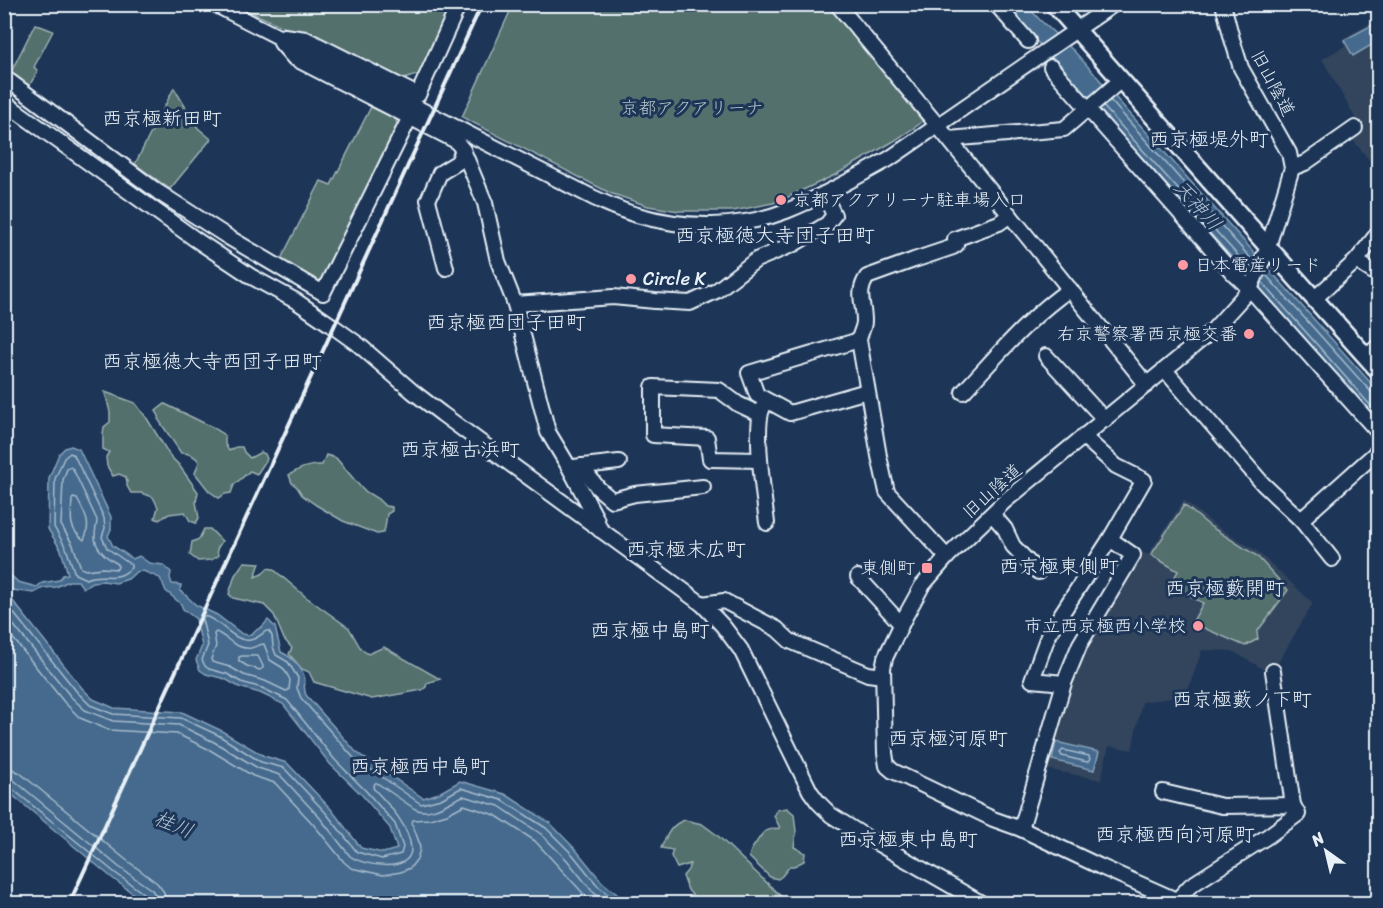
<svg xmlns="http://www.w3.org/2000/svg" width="1383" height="908" font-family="Sriracha,'Klee One',sans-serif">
<rect width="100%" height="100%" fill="#1d3557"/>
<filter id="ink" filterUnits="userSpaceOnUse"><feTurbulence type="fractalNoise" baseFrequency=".0167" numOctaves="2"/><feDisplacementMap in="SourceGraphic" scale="12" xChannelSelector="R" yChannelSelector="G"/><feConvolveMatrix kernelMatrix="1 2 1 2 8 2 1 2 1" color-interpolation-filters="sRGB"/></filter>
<g filter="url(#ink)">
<g fill="#32445d">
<polygon points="1378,19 1378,181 1376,176 1378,171 1353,140 1363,132 1322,59 1345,46 1342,39"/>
<polygon points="1184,500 1216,526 1257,551 1313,603 1278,663 1265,670 1232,651 1202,650 1186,696 1142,702 1132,750 1109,746 1101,780 1045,769 1055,733 1080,658 1140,551 1148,555"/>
</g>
<g fill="#536f6d" stroke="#9eb0b2" stroke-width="1.5">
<polygon points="828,4 922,120 921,123 894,141 837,174 788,197 773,203 733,211 679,211 648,206 610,193 462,117 513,5"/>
<polygon points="235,5 453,5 420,74 401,80"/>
<polygon points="35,24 53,31 34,67 38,71 28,88 10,74"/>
<polygon points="174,88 198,128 211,139 170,189 135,164"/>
<polygon points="371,107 396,119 397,127 324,281 318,284 280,261 321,181 331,185"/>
<polygon points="105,392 135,403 146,417 170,456 179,465 198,492 196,502 199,518 196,523 190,521 185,512 169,514 159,520 155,518 158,507 153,497 141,493 131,493 127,486 127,482 126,477 119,474 113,476 107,466 106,457 109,452 103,449 103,434 104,427 110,422 110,412"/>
<path d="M165 404 216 429 225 436V444L229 451 236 447H242L244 452 250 458 261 452 265 454 267 459 257 474 250 471 234 485 231 493 225 494 219 498 209 491 195 473 199 462C195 455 189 453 181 453L158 419 159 416 156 411Z"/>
<path d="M326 455 336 458 363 490 378 499 385 506 392 507V511L387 514 385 528 383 533 377 534 343 521 316 505 302 495 297 487 292 483 289 475C299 469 309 464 322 465Z"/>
<polygon points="1184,505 1211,527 1257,556 1288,590 1257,632 1258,639 1245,646 1192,623 1203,603 1170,585 1178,571 1151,555"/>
<polygon points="204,529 210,529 222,541 217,549 218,556 211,560 198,561 190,555 192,542 199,539"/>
<polygon points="244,562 260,563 255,577 262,574 268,568 273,569 306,597 349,628 361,649 368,654 384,647 440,679 427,683 426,687 422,690 372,699 314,682 309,672 302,669 289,654 292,648 284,639 274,615 264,605 233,598 229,594 235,575"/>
<path d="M787 808 794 814 796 832 794 847 805 853 804 861 794 866H790L782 876 778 879 770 877 749 857C750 851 752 848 756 843 764 830 764 830 780 828L774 816 777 810Z"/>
<path d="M685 820 702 824 717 835 788 903H753L741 897H694L688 890 683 876 688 870 690 864 677 868 671 856 673 850 661 848C667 835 671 824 685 820Z"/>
</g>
<g fill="#456b8d" stroke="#86a1b8" stroke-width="1.5">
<polygon points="1008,5 1026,5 1040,20 1074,51 1378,391 1378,423 1212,235 1030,34"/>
<polygon points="1378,22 1378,41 1353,56 1344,40"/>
<path d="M71 446 79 449 111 517V529L108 536 113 546 133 559 139 556 149 563 163 565 171 572 170 578 172 584 181 585 180 590 196 605 217 615 242 634 249 635 263 626 268 620 275 627 281 652C291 657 300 664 304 676 305 682 303 688 306 695L356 752 423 798 439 793 460 781 505 794 550 823 577 851 602 882 628 903 147 904 111 877 5 789V591L82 688 93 699 114 708 182 712 220 730 264 756 287 763 331 809 361 848 383 853 397 849 390 828 362 795 330 764 283 704 260 693 239 687 225 679 206 674 200 670 196 660 202 646 196 619 183 609 181 604 166 591 160 578 143 571 136 572 128 579 116 583 103 581 92 582 83 588 78 581H69L56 587 43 588 34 593 5 589V570L18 582 37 587 42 583 59 580 63 575 68 574 61 550 48 529 49 478 59 454 65 448Z"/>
<polygon points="1056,742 1099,752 1094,770 1052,760"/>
</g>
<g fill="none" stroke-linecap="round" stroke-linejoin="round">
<g stroke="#a7bbcd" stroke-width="1.5">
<polyline points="1110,100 1253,261"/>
<polyline points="1103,106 1250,269"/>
<polyline points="1265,274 1371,392 1378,395"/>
<polyline points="1262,282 1378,414"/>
<path d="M70 453 74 455 104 518 105 528 102 537 107 548 131 565V568C115 584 104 571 86 579L75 574 66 548 54 527 55 479 64 458Z"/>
<path d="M70 467 73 469 97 520C97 525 95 529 95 535 94 549 107 558 118 564V567L117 569 102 568 86 570 81 568 73 545 61 525 63 480 67 469Z"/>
<path d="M73 498 77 499C85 514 92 524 84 540 68 529 71 518 72 500Z"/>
<path d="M4 601 77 692 90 705 113 714 181 718 218 735 261 762 284 768 326 813 357 852 382 859 401 854 403 847 395 824 366 791 335 760 287 700 262 688 241 682 227 674 209 669 205 666 202 660 208 645 202 619 204 616C220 619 234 643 250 640 255 640 262 634 266 631H269L272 636 273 647 276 655 288 662 298 678 297 688 301 698 353 757 421 804 441 799 461 788 502 800 546 828 573 855 598 886 619 904"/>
<path d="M4 613 71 697 85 710 113 721 179 725 214 742 258 768 280 775 320 818 350 856C363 866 412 874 411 848 409 825 388 804 373 788L375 783H377L415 809C432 816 448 802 463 796L499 806 541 834 567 860 592 891 607 904"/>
<polyline points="4,627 64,702 80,718 109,730 177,734 210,750 253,776 275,783 313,824 344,862 351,868 383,875 401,872 410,868 417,859 420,849 419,842 412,823 413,820 430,819 447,814 464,805 495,815 535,841 593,904"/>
<path d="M216 632C228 637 236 650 251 648 256 647 260 644 264 644L270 660 283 668 288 676 290 680 289 690 286 691 265 681 244 675 230 667 212 662 211 659 216 646 214 634Z"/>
<polygon points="242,656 258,656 263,666 263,668 260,670 247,666 239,661 239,657"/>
<polygon points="1063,750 1089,756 1090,760 1087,762 1062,756 1060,753"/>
<polyline points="4,769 12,769 20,773 125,859 157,883 164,892 166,904"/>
<polyline points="4,778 15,781 119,867 152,890 156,896 157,904"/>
<polyline points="4,785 10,787 114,872 147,896 149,900 149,904"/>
</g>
<g stroke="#e8f1f8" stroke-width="18">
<g id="minor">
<path d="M214 4 594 198C608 204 622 211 637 215 684 229 740 229 786 211 822 197 856 177 889 159L1114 4"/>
<polyline points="837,4 938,126 1147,385"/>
<polyline points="996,4 1028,41"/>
<polyline points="284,36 306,39 418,95 459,4"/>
<polyline points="281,43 294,58 456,141 463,150 485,203 498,261 515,304 548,432 569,467 596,518 600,530"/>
<polyline points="1051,67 1234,274 1250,289 1378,432"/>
<polyline points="4,77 158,192 228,237 323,293 410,117"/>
<polyline points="4,102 195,239 252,277 296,301 334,327 359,345 412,391 442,414 702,604 723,626 741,650 810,791 818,802 831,815 861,834 983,904"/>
<polyline points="949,139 1064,129 1120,81"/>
<polyline points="1292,168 1305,163 1355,128"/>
<polyline points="1356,261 1378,275"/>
<polyline points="446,268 428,200 440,173 458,162 463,150"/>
<polyline points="1314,299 1356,261 1378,233"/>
<polyline points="515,304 613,297 655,301 690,303 716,291 756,260 794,244 827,224 834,215 824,194"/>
<polyline points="859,340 749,373 757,395 790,413 867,391"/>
<polyline points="1046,356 1105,420"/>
<polyline points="1367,357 1378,346"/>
<polyline points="1165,370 1263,484 1301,520 1332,559"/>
<path d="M963 392C997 356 1029 317 1070 289"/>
<path d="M763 407C753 427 764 498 767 523"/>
<polyline points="759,414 738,404 719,390 653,387 653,435 707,438 710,459 760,460"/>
<polyline points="581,466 598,488 612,500 635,494 703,487"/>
<polyline points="574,467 619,462"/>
<polyline points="992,514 1005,529 1013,546 1038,572"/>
<polyline points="1301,520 1378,451"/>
<path d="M947 557 887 492 879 456 859 340C860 333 864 328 864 321 864 303 856 294 867 277L914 260 953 247 956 245 955 239 999 223 1010 215"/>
<polyline points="858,577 901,624"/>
<polyline points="702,604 724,601 777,629 790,641 868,674 883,676"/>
<polyline points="1273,671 1293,805"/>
<polyline points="1064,683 1032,680 1049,633 1110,539 1144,480 1116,466 1084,437"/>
<polyline points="1163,792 1222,806 1293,805 1298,814 1268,836 1190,886 1177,900"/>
<polyline points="1021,829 1064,683 1080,644 1133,555 1110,539"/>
<polyline points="1185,904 1099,866 1021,829 993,819 893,771 887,766 885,753 883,668 885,658 906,615 922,586 947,557 1005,501 1213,330 1250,289 1268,247 1292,168 1289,153 1241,68 1232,39 1223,4"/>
</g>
</g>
<g stroke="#e8f1f8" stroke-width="21">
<polyline id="major" points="1054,4 1268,247 1378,370"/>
</g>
<use href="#minor" stroke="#1d3557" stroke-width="14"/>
<use href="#major" stroke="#1d3557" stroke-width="16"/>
<polyline stroke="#e8f1f8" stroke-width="4" points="69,904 482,4"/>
</g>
</g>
<g fill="#ff9aa2" stroke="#1d3557" stroke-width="2">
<circle cx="781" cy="200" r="6"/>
<circle cx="1183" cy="265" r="6"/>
<circle cx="631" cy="279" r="6"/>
<circle cx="1249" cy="334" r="6"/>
<rect x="921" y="562" width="12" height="12" rx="3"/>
<circle cx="1198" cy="626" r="6"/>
</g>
<g text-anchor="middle" stroke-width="6" stroke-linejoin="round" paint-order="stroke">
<g font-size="18" fill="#e8f1f8" stroke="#1d3557">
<text transform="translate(1273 83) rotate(62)" y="6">旧山陰道</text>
<text transform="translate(992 491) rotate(-42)" y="6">旧山陰道</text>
</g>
<g font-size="18" fill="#b4c4c7" stroke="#1d3557">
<text x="692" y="114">京都アクアリーナ</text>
</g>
<g font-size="18" fill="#e8f1f8" stroke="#1d3557" text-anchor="start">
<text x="793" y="206">京都アクアリーナ駐車場入口</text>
<text x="1195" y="271">日本電産リード</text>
<text x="643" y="285">Circle K</text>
<text x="1237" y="340" text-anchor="end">右京警察署西京極交番</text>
<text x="915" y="574" text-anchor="end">東側町</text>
<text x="1186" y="632" text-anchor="end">市立西京極西小学校</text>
</g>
<g font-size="20" fill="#e8f1f8" stroke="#1d3557">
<text x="162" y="125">西京極新田町</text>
<text x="1209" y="146">西京極堤外町</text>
<text x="775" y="242">西京極徳大寺団子田町</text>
<text x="506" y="329">西京極西団子田町</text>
<text x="212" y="368">西京極徳大寺西団子田町</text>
<text x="460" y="456">西京極古浜町</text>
<text x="686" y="556">西京極末広町</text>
<text x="1059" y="573">西京極東側町</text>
<text x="1225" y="595">西京極藪開町</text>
<text x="650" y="637">西京極中島町</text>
<text x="1242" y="706">西京極藪ノ下町</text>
<text x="948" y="745">西京極河原町</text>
<text x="420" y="773">西京極西中島町</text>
<text x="1175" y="841">西京極西向河原町</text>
<text x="908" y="846">西京極東中島町</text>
</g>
<g font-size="20" font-style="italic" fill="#afc2d3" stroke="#1d3557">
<text transform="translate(1198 205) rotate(48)" y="7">天神川</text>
<text transform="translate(174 824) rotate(23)" y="7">桂川</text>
</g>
</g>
<rect width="1383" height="908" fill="none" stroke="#1d3557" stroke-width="24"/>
<rect x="12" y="12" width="1359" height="884" fill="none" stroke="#e8f1f8" stroke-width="2" filter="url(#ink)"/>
<g transform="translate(1326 851) rotate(326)" stroke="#1d3557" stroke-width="4.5" paint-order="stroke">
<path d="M0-4.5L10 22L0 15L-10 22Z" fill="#e8f1f8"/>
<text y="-9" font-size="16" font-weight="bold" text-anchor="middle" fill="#e8f1f8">N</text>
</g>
</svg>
